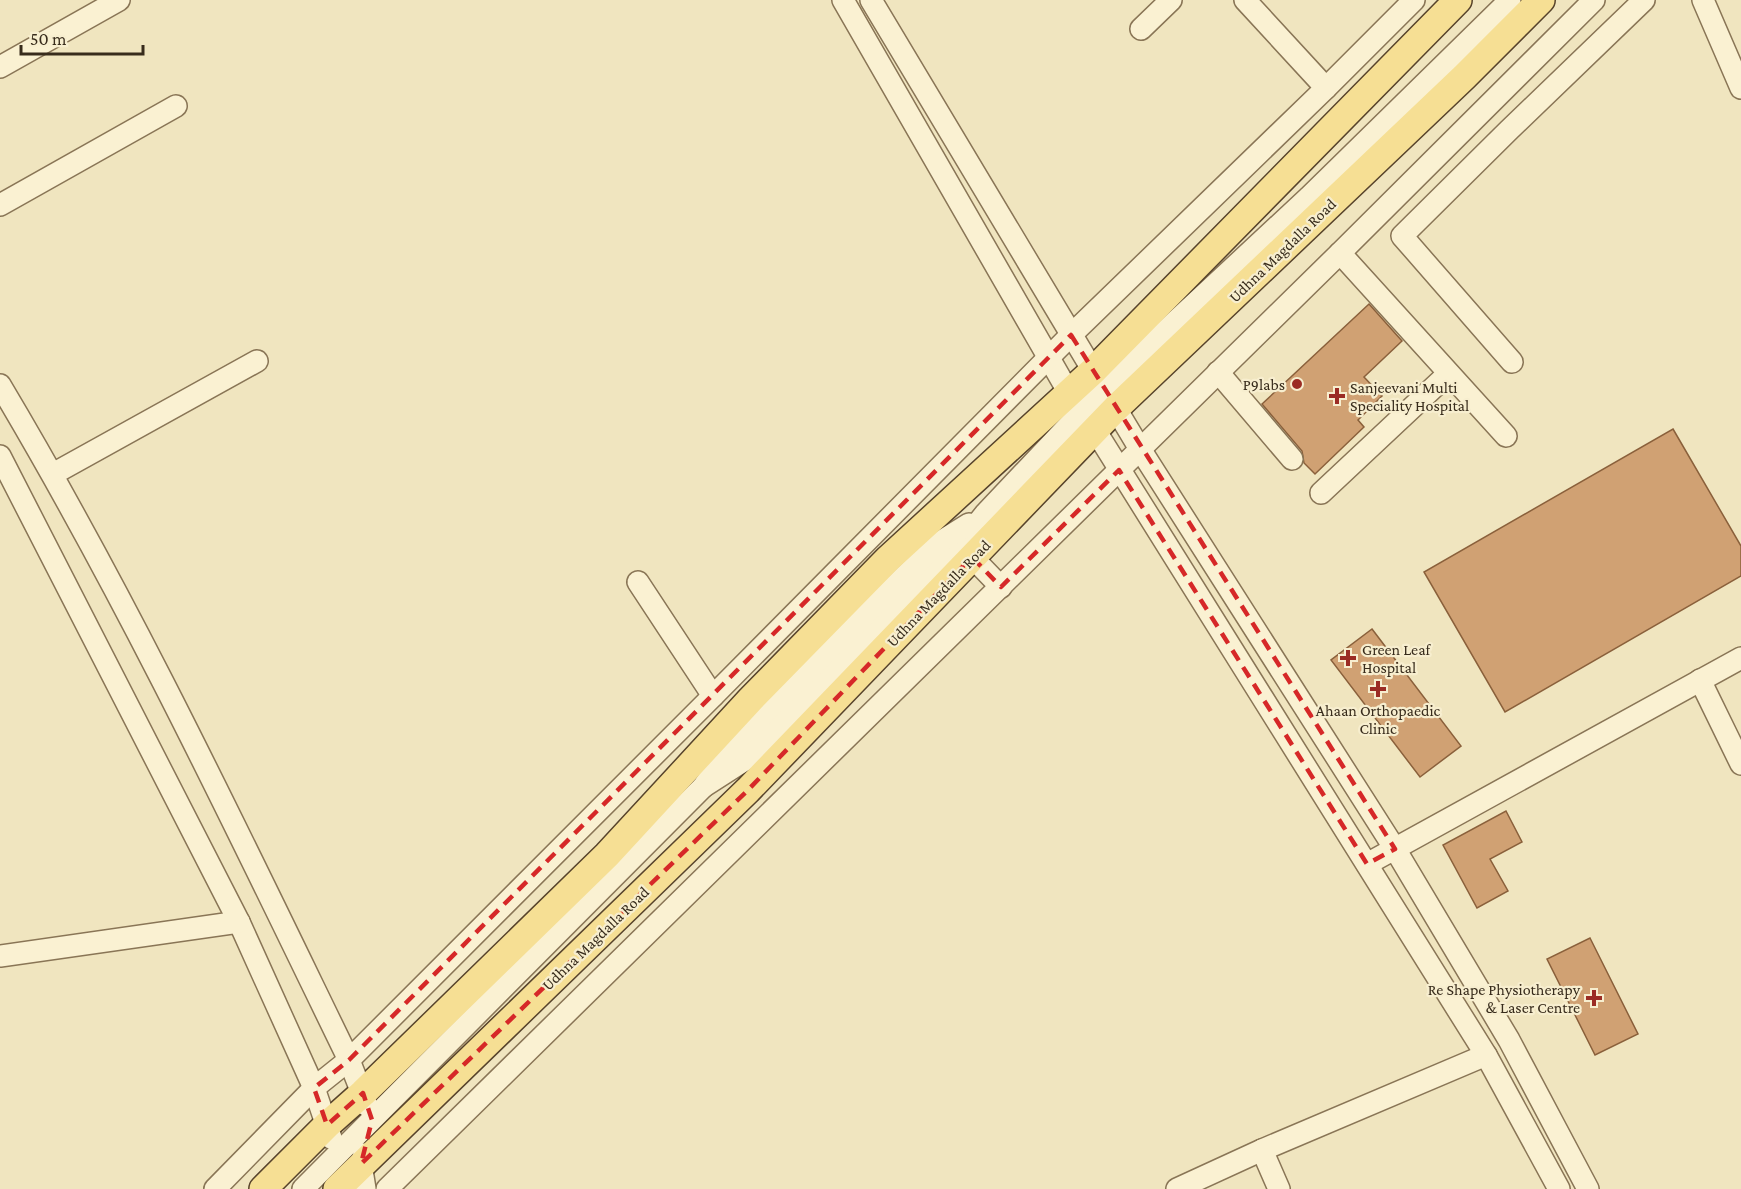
<svg xmlns="http://www.w3.org/2000/svg" width="1741" height="1189" font-family="'Crimson Pro',serif">
<rect width="100%" height="100%" fill="#f0e5bf"/>
<g fill="#d0a173" stroke="#8a603b" stroke-width="1.5">
<polygon points="1369,304 1402,341 1364,377 1382,396 1358,420 1364,427 1315,474 1304,463 1302,451 1262,404"/>
<polygon points="1673,429 1741,546 1741,576 1505,712 1424,572"/>
<polygon points="1372,629 1461,746 1420,777 1331,660"/>
<polygon points="1506,811 1522,842 1490,859 1508,891 1477,908 1443,845"/>
<polygon points="1590,938 1638,1034 1595,1055 1547,959"/>
</g>
<g fill="none" stroke-linecap="round" stroke-linejoin="round">
<g stroke="#897556" stroke-width="24">
<g id="minor">
<polyline points="843,0 1069,393 1095,430 1486,1055 1559,1189"/>
<polyline points="871,0 1140,449 1395,849 1509,1040 1588,1189"/>
<polyline points="1245,0 1326,88"/>
<polyline points="1703,0 1741,88"/>
<polyline points="1141,29 1171,0"/>
<polyline points="0,67 119,0"/>
<polyline points="0,205 176,106"/>
<polyline points="1340,253 1506,436"/>
<polyline points="1512,362 1402,236 1509,130 1644,0"/>
<polyline points="1218,372 1292,459"/>
<path d="M0 385C130 603 238 832 349 1060L367 1106"/>
<polyline points="0,456 239,922 314,1088 331,1138"/>
<polyline points="53,474 257,361"/>
<polyline points="1321,493 1448,374"/>
<polyline points="972,557 1001,587"/>
<polyline points="638,582 713,696"/>
<polyline points="1700,680 1741,764"/>
<polyline points="703,787 745,760 949,559 985,514 1106,386 1309,197 1510,0"/>
<polyline points="1367,864 1741,658"/>
<polyline points="0,956 239,922"/>
<polyline points="1262,1150 1279,1189"/>
<polyline points="364,1154 361,1164 365,1189"/>
<polyline points="215,1189 314,1088 349,1060 713,696 1071,335 1326,88 1414,0"/>
<polyline points="303,1189 703,787 733,744 937,544 969,524"/>
<polyline points="387,1189 1340,253 1594,0"/>
<polyline points="1177,1189 1262,1150 1486,1055"/>
</g>
</g>
<g stroke="#57432b" stroke-width="30">
<g id="major">
<polyline points="263,1189 327,1125 363,1093 607,855 751,699 888,559 1093,371 1458,0"/>
<polyline points="337,1189 748,790 1116,408 1464,77 1541,0"/>
</g>
</g>
<use href="#minor" stroke="#faf1d2" stroke-width="21"/>
<use href="#major" stroke="#f6df94" stroke-width="27"/>
</g>
<path fill="none" stroke="#d62828" stroke-width="4.5" stroke-dasharray="12 8" stroke-linejoin="round" d="M1071 335 1395 849 1367 864 1119 470 1001 587 972 557 748 790 361 1164 372 1120 363 1093 327 1125 314 1088 349 1060Z"/>
<g fill="#9b2c24" stroke="#f7eecf" stroke-width="2">
<circle cx="1297" cy="384" r="6"/>
<path d="M1334 387h6v6h6v6h-6v6h-6v-6h-6v-6h6z"/>
<path d="M1345 649h6v6h6v6h-6v6h-6v-6h-6v-6h6z"/>
<path d="M1375 680h6v6h6v6h-6v6h-6v-6h-6v-6h6z"/>
<path d="M1591 989h6v6h6v6h-6v6h-6v-6h-6v-6h6z"/>
</g>
<g text-anchor="middle" stroke-width="4.5" stroke-linejoin="round" paint-order="stroke">
<g font-size="16" fill="#382c1c" stroke="#f7eecf">
<text transform="translate(1282 250) rotate(-44)" y="6">Udhna Magdalla Road</text>
<text transform="translate(938 593) rotate(-46)" y="6">Udhna Magdalla Road</text>
<text transform="translate(595 938) rotate(-44)" y="6">Udhna Magdalla Road</text>
</g>
<g font-size="16" fill="#382c1c" stroke="#f7eecf" text-anchor="end">
<text x="1285" y="390">P9labs</text>
<text x="1350" y="393" text-anchor="start">Sanjeevani Multi<tspan x="1350" dy="18">Speciality Hospital</tspan></text>
<text x="1362" y="655" text-anchor="start">Green Leaf<tspan x="1362" dy="18">Hospital</tspan></text>
<text x="1378" y="716" text-anchor="middle">Ahaan Orthopaedic<tspan x="1378" dy="18">Clinic</tspan></text>
<text x="1580" y="995">Re Shape Physiotherapy<tspan x="1580" dy="18">&amp; Laser Centre</tspan></text>
</g>
</g>
<path d="M21 45v9h122v-9" fill="none" stroke="#382c1c" stroke-width="3"/>
<text x="30" y="45" font-size="18" fill="#382c1c" stroke="#f7eecf" stroke-width="4.5" paint-order="stroke">50 m</text>
</svg>
